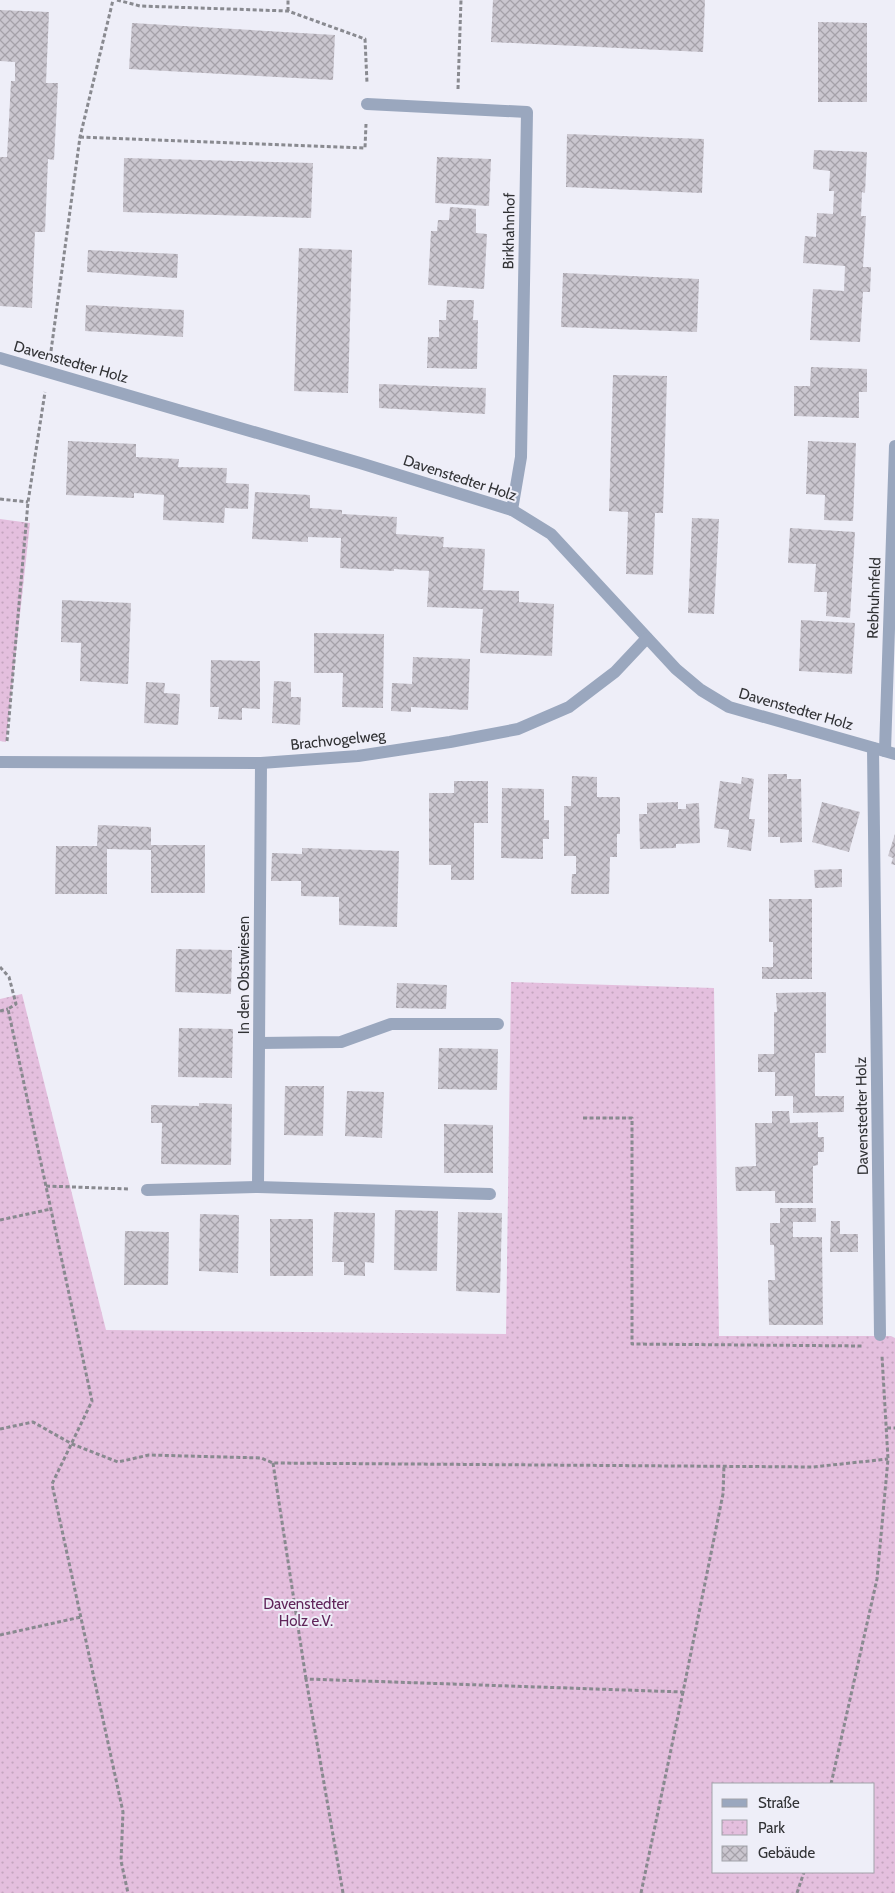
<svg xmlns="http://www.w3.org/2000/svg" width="895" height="1893" font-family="Cabin,sans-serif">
<defs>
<pattern id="park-dots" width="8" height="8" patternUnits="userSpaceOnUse" patternTransform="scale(1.25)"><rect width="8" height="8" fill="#e4bfde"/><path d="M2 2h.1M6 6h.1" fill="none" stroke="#c4a5bf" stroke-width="1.8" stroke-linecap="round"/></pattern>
<pattern id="building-cross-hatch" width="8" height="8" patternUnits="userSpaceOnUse" patternTransform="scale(1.25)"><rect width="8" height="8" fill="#cac6cf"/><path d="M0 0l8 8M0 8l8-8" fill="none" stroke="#a5a1a9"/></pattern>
</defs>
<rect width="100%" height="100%" fill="#eeeef8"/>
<g fill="url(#park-dots)" fill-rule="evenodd">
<polygon points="0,519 30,523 6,742 0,741"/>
<path d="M511 982 714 988 719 1336H891L895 1338V1893H0V999L22 994 106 1330 506 1334ZM714 1784H874V1872H714Z"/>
</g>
<g fill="url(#building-cross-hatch)">
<polygon points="493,0 705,0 703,52 491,42"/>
<polygon points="0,10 49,12 46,83 58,83 54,160 48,159 45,232 35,232 32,308 0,306 0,157 7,157 11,81 15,81 15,62 0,61"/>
<polygon points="818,22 867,23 867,102 818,102"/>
<polygon points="132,23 335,35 333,80 129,69"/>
<polygon points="567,134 704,139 702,193 566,187"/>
<polygon points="814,150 867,152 865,193 862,192 861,216 866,216 863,267 871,267 870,292 863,292 860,342 810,340 813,289 844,291 845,266 803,263 805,236 816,237 817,213 833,214 834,191 829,191 830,171 813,169"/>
<polygon points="437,157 491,159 489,206 435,203"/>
<polygon points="124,158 313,163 311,218 123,212"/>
<polygon points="450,207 476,209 476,233 487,234 484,289 428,285 431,231 437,231 438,220 449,220"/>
<polygon points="299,248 352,250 348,393 294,391"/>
<polygon points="88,250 178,254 177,278 87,272"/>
<polygon points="563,273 699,279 697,332 561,327"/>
<polygon points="447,300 474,300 473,320 478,320 477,369 427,368 428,337 439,337 439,320 446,320"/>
<polygon points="86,305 184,310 183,337 85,331"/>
<polygon points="811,367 867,369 867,392 859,392 859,418 794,416 794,386 810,386"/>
<polygon points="613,375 667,376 663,513 655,513 653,575 626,574 628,512 609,511"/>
<polygon points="379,384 486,388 485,414 379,408"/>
<polygon points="68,441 136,444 136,457 179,459 178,467 227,468 226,483 249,484 248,509 225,508 224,523 163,520 164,495 134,493 134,498 66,495"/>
<polygon points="808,441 856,443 853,521 824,520 825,495 806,494"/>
<polygon points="255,492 310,495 310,508 342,510 342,514 397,517 396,534 444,537 443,547 485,549 483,590 519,591 519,602 554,604 552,656 480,653 483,609 427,607 429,571 394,569 394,571 340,568 341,538 308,537 308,542 252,539"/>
<polygon points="692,518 719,519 714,614 688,613"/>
<polygon points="790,528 855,532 850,618 826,616 827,592 814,592 816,564 788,563"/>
<polygon points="62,600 131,603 128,684 80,681 81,643 61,642"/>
<polygon points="801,620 855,623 852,674 799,671"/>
<polygon points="314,633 384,634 383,708 342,707 343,673 314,673"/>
<polygon points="413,657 470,659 468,710 411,707 411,712 391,711 392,683 412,684"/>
<polygon points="211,660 260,661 260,709 242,708 242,720 218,719 219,707 210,707"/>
<polygon points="274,681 291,682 291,697 301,697 300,725 272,723"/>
<polygon points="146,682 165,683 164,693 180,694 178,725 144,723"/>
<polygon points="768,774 787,774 787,779 801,779 802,842 780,843 780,837 768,837"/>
<polygon points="572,776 597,777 597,797 620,797 620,834 617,834 617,857 610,857 609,894 571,894 572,874 576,874 576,856 564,856 564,806 571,806"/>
<polygon points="742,777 754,779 749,819 755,819 751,851 727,847 729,830 714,828 720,781 741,784"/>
<polygon points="454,781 488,781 488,823 474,823 474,880 451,880 451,865 429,865 429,793 454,793"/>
<polygon points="502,788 544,789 544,820 549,820 549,839 543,839 543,859 501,858"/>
<polygon points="678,802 678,809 686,809 686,804 699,803 700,843 676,844 676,848 640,849 639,814 647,814 647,803"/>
<polygon points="822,802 860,812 849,852 812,842"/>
<polygon points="98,825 151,827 151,845 205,845 205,893 151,893 151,850 107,849 107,894 55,894 56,846 97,846"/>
<polygon points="895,834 895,865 891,864 893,858 888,856"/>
<polygon points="302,848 399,851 397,927 339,925 339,897 301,896 301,881 271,881 272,853 302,854"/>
<polygon points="842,869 842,887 815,888 814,870"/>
<polygon points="769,899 812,899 812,979 762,979 762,967 773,967 773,942 769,942"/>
<polygon points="176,949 232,950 231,994 175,992"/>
<polygon points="397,983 447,985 446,1009 396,1008"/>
<polygon points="826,992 826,1053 815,1053 815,1096 844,1096 844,1112 793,1113 793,1096 775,1096 775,1072 758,1072 758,1054 774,1054 774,1012 777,1012 776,993"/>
<polygon points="179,1028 233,1029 232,1078 178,1077"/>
<polygon points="439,1048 498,1049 497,1090 438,1089"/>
<polygon points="285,1086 324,1086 323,1136 284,1135"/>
<polygon points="347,1091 384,1092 382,1138 345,1136"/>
<polygon points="199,1103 232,1104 231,1165 161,1164 162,1123 151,1123 151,1105 199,1106"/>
<polygon points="772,1111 789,1111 790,1123 818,1122 818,1137 824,1137 824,1152 818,1152 818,1165 813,1166 813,1203 775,1203 775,1191 736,1191 735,1167 756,1166 755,1123 772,1123"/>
<polygon points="444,1124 493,1125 493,1173 444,1173"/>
<polygon points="780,1208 816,1208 816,1222 793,1222 793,1237 822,1237 823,1325 769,1325 768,1280 775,1280 774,1245 770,1245 770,1223 780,1223"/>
<polygon points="395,1210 438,1211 437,1271 394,1270"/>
<polygon points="334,1212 375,1213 374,1263 365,1262 365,1276 344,1275 344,1262 332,1262"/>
<polygon points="458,1212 502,1213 500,1293 456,1291"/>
<polygon points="200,1214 239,1215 238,1273 199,1271"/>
<rect x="270" y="1219" width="43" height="57"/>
<polygon points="831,1221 840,1221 840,1234 858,1234 858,1252 830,1252"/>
<polygon points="125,1231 169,1232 168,1285 124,1285"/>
</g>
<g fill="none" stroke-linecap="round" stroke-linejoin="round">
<g stroke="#898a90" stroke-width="3" stroke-dasharray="4 2.5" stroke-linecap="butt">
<polyline points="117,0 140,6 288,11 365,39 367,83"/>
<polyline points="288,11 288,0"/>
<polyline points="458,89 461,0"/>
<polyline points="80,137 365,148 366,124"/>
<polyline points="51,351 80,137 113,0"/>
<polyline points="0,499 28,502"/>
<polyline points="7,741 28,502 45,392"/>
<polyline points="0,967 9,977 16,1004 8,1009 92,1401 52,1484 123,1812 121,1861 128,1893"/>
<polyline points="0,1011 8,1009"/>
<polyline points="583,1118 632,1118 632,1344 863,1346"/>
<polyline points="46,1186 128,1189"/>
<polyline points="0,1220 51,1209"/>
<polyline points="887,1428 895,1428"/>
<polyline points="0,1429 33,1422 72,1444 118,1462 149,1455 261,1458 273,1463 813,1467 888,1459"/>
<polyline points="273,1463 306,1679"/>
<polyline points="0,1635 81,1617"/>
<polyline points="831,1784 877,1579 888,1459 882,1356"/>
<polyline points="343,1893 306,1679 683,1692 723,1494 724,1465"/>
<polyline points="641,1893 683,1692"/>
<polyline points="797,1893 804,1872"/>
</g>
<polyline stroke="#9aa7be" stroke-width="12" points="260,1043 341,1042 391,1024 498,1024"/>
<g stroke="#9aa7be" stroke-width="12">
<polyline points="367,104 527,112 521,457 512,510"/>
<polyline points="0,358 360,463 512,510 551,534 676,669 701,690 729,707 895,754"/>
<polyline points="873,748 880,1335"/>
<polyline points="885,751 895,446"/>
<polyline points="0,762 261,763 358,756 450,742 518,729 569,707 615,672 647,638"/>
<polyline points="258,1187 261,763"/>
<polyline points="147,1190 258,1187 490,1194"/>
</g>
</g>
<g text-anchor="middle" stroke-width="4" stroke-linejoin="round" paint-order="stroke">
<g font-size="15" fill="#313235" stroke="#eeeef8">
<text transform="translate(509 231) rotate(-89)" y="5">Birkhahnhof</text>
<text transform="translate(71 362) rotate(16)" y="5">Davenstedter Holz</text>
<text transform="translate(460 478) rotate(18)" y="5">Davenstedter Holz</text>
<text transform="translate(874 598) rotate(-88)" y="5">Rebhuhnfeld</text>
<text transform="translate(796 709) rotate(16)" y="5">Davenstedter Holz</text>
<text transform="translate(338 740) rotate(-6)" y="5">Brachvogelweg</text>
<text transform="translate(244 975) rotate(-90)" y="5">In den Obstwiesen</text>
<text transform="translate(862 1116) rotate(-91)" y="5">Davenstedter Holz</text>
</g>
<g font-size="15" fill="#60255a" stroke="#eeeef8">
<text x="306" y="1609">Davenstedter<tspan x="306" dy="17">Holz e.V.</tspan></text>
</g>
</g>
<rect x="712" y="1783" width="162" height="90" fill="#eeeef8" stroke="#a2a3aa"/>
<rect x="722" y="1799" width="25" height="8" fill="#9aa7be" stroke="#a2a3aa"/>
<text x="758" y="1808" font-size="15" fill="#313235">Straße</text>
<rect x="722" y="1820" width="25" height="15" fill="url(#park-dots)" stroke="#a2a3aa"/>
<text x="758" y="1833" font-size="15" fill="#313235">Park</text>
<rect x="722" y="1846" width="25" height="15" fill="url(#building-cross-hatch)" stroke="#a2a3aa"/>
<text x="758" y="1858" font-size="15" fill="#313235">Gebäude</text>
</svg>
